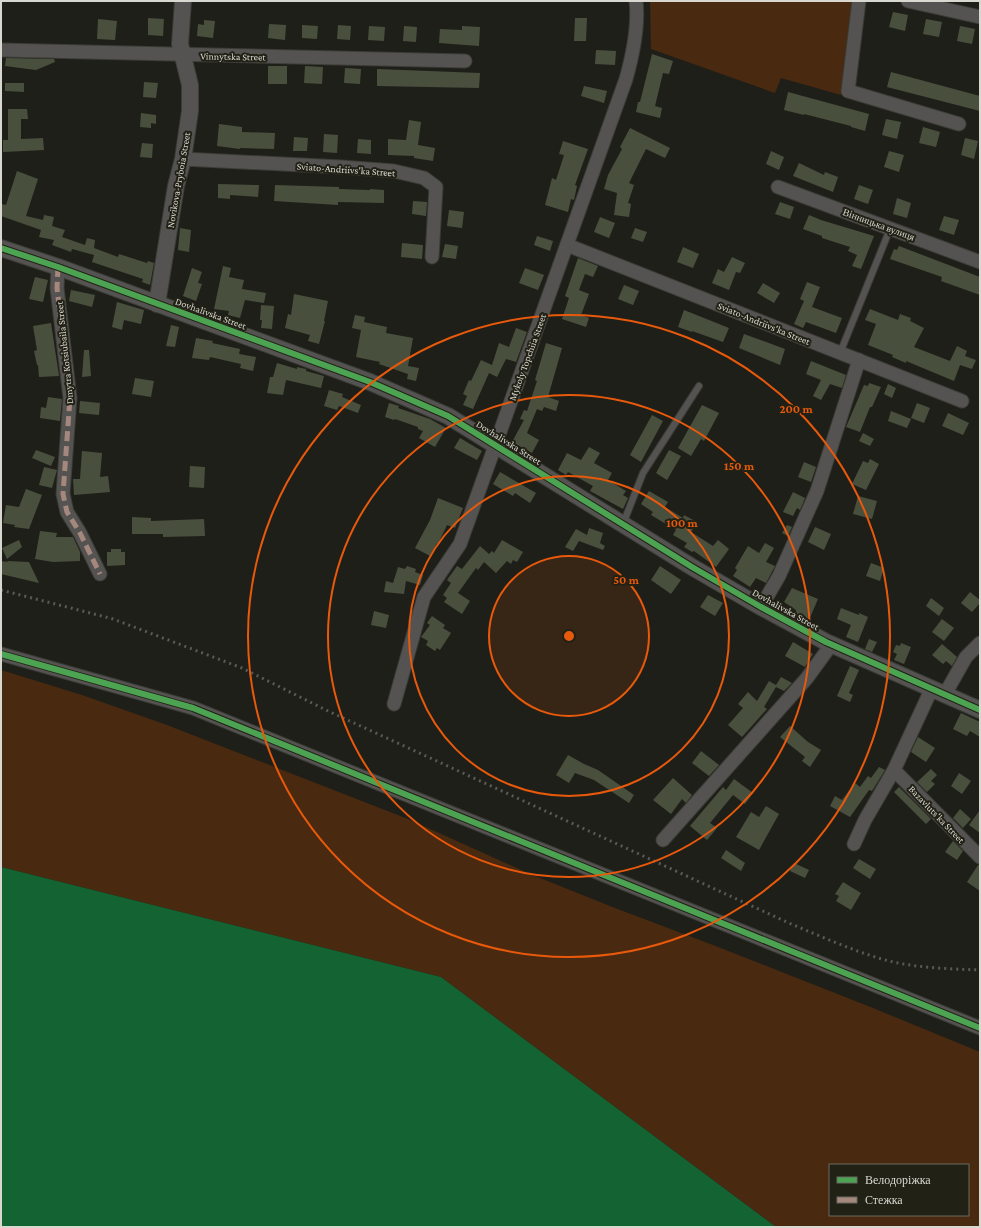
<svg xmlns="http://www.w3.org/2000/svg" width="981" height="1228" font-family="'Crimson Pro',serif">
<rect width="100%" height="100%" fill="#1f1f19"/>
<g fill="#49290f" fill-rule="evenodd">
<polygon points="650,1 853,1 841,95 781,78 775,93 651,49"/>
<path d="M1 670 82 695 167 725 408 819 530 874 615 908 713 945 873 1008 980 1052V1227H776L441 977 1 867ZM830 1165H968V1215H830Z"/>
</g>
<polygon fill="#146333" points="1,867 441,977 776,1227 1,1227"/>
<g fill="#494f3d">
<polygon points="893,12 908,15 905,31 889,27"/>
<polygon points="148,18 164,19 163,36 148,35"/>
<polygon points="575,18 587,18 586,41 574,41"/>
<polygon points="98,19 117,21 115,40 97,39"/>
<polygon points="926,19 942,22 939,37 923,34"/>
<polygon points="204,20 215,21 213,38 197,36 198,24 204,25"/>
<polygon points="269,24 286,25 285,40 268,38"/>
<polygon points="302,25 318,26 317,39 302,38"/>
<polygon points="338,25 351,26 350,40 337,39"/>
<polygon points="369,26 385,27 384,41 368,40"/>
<polygon points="404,26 417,27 416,42 403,41"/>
<polygon points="462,26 480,27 479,46 439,43 440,29 462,30"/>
<polygon points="960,26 975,29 972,44 957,41"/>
<polygon points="596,50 616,51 615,65 595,64"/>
<polygon points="652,54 673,61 669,74 663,73 655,106 662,108 660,118 636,112 638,102 640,102"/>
<polygon points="6,58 54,59 55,62 36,70 5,66"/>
<rect x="268" y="66" width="19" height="18"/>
<polygon points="305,66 323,67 322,84 304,83"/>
<polygon points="345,68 361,69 360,84 344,83"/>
<polygon points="377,69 480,73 479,88 377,86"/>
<polygon points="891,72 980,96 980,111 887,87"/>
<polygon points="144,82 158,83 156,98 143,97"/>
<polygon points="5,83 24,83 24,92 5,91"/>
<polygon points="584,86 607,91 604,103 581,96"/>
<polygon points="788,92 869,114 865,131 851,127 851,126 804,114 804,115 784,110"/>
<polygon points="8,109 27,109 28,119 21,119 21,139 43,138 44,150 3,152 3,140 8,140"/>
<polygon points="141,113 156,115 156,124 151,123 151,128 140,127"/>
<polygon points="886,119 901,122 897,139 882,135"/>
<polygon points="409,120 421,122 418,145 435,148 433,161 414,158 414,156 388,155 388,139 406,140"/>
<polygon points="219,124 242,127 242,132 275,133 274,149 240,148 240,149 217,146"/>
<polygon points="923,127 940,132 936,147 919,143"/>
<polygon points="630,128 670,148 665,158 646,149 629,183 634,185 628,203 631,204 629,217 614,215 617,193 604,189 608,175 622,149 620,147"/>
<polygon points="324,134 338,135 337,153 323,152"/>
<polygon points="294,137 308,138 307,151 293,151"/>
<polygon points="965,138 978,141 974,159 961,155"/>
<polygon points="358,139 371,140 371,154 357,153"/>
<polygon points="563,141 588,149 575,185 577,186 574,200 571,199 568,212 545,205 552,178 556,180 564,155 559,154"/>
<polygon points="142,143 153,144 152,158 140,157"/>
<polygon points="771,151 784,157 779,170 766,164"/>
<polygon points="889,151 904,155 899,172 884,167"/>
<polygon points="799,163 824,175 825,172 838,177 833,192 793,176"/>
<polygon points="17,171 38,179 26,216 43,220 44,215 54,217 52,226 65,230 62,237 85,245 87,238 95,240 94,248 118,257 119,254 147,263 148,261 154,263 150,285 142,282 143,279 92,262 94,255 72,249 71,252 52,245 54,240 39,237 41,230 1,216 1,204 6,205"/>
<polygon points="218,184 259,185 258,197 230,195 230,199 218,198"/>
<polygon points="275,185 339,187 339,189 370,190 370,189 384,190 384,203 338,202 338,205 274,201"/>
<polygon points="859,185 873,190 868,204 854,199"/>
<polygon points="897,198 911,203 907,218 893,214"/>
<polygon points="413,201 427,202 426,216 412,214"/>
<polygon points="780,202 794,207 790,219 775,214"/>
<polygon points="449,210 464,212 462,228 447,226"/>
<polygon points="809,215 821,220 874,236 861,269 852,266 857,255 848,251 850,247 822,238 822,236 803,229"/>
<polygon points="944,216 959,220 954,235 939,230"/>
<polygon points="600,217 615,223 609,238 594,232"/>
<polygon points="180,228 191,230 189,252 178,250"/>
<polygon points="635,228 647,232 643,242 631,238"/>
<polygon points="537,236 553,241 550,251 534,245"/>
<polygon points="402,243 423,245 422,259 401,257"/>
<polygon points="445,244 458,246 456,259 442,257"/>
<polygon points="899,246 980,277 980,295 941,281 942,277 890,259 894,249 897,250"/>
<polygon points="683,247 699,254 693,268 677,262"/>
<polygon points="732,257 745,263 740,273 736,272 729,290 712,283 718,269 724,272"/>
<polygon points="578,258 598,266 593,277 585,274 579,290 589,294 581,315 589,318 586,327 562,319 569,298 565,296"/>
<polygon points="223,266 231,268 229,277 244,280 242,289 266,293 264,303 245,300 240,318 228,315 229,311 214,309"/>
<polygon points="192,268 202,272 198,283 202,284 196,301 183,296"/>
<polygon points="525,268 544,275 538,290 519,283"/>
<polygon points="35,277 48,280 43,302 29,299"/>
<polygon points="807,282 820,287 812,307 842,318 836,333 806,322 803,328 794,324 804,301 800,299"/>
<polygon points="763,283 780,293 774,303 757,293"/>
<polygon points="624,285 639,291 633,305 618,299"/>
<polygon points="71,290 95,295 92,307 69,301"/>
<polygon points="294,294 328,301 324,321 325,321 319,344 308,341 310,335 285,328 288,314 291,315"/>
<polygon points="117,302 144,310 141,324 124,320 122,330 112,327"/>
<polygon points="261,305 274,306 272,329 261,328 262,320 260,320"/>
<polygon points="870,309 898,320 900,314 911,318 910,321 924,328 914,347 950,361 957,346 967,351 965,356 976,360 972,369 960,365 954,381 906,361 906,363 892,357 893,355 868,345 876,324 865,320"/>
<polygon points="684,310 729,328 723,342 692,331 692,332 678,327"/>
<polygon points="355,315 365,317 364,322 387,327 386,333 413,338 408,366 419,368 416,381 407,379 408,374 379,364 380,362 356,357 361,330 352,328"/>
<polygon points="51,323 59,376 39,377 38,365 37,365 34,351 37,350 33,326"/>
<polygon points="171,325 179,327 175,347 166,346"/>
<polygon points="516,328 527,332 516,362 506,359 497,377 489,373 473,409 463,405 467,396 463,394 469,380 471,381 481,360 492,365 499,343 509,347"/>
<polygon points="744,334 785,349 780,365 739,348"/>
<polygon points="196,338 213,341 212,343 240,349 239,354 256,357 253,371 240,368 241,364 210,357 209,360 192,358"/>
<polygon points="546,343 562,348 548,397 559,401 556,411 544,407 542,411 537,409 527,433 539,440 532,453 512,442 524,420 520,419 524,410 527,411 537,381 535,380"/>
<polygon points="84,350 89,350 91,376 82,377"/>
<polygon points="811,361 846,375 842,388 830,384 821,400 813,396 821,380 806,374"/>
<polygon points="277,363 297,369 297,367 306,369 306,371 324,376 321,388 286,380 283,395 267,393 270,377 273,377"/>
<polygon points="135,378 154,381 151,397 132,394"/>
<polygon points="869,383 881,387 872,407 870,407 860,432 846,427 864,385 868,386"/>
<polygon points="888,384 896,388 892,398 884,394"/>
<polygon points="329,390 343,394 342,397 361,405 358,413 339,406 337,410 324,406"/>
<polygon points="48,397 62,399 60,421 40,418 41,407 46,408"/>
<polygon points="80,401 100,403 99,415 79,413"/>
<polygon points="389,403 399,406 398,408 430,419 446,428 435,447 419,438 423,431 418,429 418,427 395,419 394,420 385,417"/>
<polygon points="917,403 930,408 924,423 911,418"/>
<polygon points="702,405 719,413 704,441 701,439 691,456 678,448"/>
<polygon points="891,411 911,419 907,428 888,421"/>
<polygon points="948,413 969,423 963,435 942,426"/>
<polygon points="652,415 663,421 641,462 630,455"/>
<polygon points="863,433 874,439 870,446 859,441"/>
<polygon points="460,438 482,451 477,460 454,448"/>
<polygon points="589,447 600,453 594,463 612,473 608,480 626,491 623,495 628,498 623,509 590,491 593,486 568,472 566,475 558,470 567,453 581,460"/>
<polygon points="36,450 55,457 51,466 32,458"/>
<polygon points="669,450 681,456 667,480 656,473"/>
<polygon points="82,451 102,453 100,477 108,476 110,492 74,495 73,479 80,479"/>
<polygon points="870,459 879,464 866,490 852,484 863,461 868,463"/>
<polygon points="804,462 816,467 811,482 798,477"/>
<polygon points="190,466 205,467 204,488 189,487"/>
<polygon points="44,467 57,470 52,488 39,485"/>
<polygon points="500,472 536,493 530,503 515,493 513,496 493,484"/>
<polygon points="26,489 42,495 29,529 14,527 15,525 3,523 6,505 19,507"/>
<polygon points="649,491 668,502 665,507 683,518 684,515 697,522 691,532 713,546 718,540 729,549 716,567 694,551 692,552 684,547 687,543 673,535 676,530 651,515 653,512 641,504"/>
<polygon points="793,492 805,498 800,510 797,508 793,516 783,512"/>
<polygon points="858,496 877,501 872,519 853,514"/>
<polygon points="438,498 463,508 455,528 447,525 438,544 437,543 430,556 415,548 430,520"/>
<polygon points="132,517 151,518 151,521 204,519 205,536 163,537 163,534 132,534"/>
<polygon points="787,525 792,527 788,536 782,533"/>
<polygon points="815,527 831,534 824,550 808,542"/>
<polygon points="589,528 603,533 600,543 605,546 603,550 579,541 573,551 565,547 576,529 587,535"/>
<polygon points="40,531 57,533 56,537 73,537 80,552 80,561 53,562 35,559"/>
<polygon points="19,540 22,547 7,559 2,548"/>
<polygon points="502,540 523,552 517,562 513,560 511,564 507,561 496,573 484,562 478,570 476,568 458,593 470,601 462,614 444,602 447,598 443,595 451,583 447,580 457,566 462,569 480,546 489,554 492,551 494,553"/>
<polygon points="765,543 774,548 766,562 775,566 766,583 756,578 750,587 733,576 737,570 735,568 748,546 759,553"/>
<polygon points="111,549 121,549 121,552 125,552 125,565 107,566 107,552 111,552"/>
<polygon points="1,561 8,562 7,561 29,562 39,583 1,574"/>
<polygon points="871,563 884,568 880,581 866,576"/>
<polygon points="407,566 416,569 415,572 423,575 420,585 406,581 404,594 384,592 386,581 393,583 398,567 405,569"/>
<polygon points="660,566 681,580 671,594 651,580"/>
<polygon points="792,588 818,599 809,620 795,614 796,610 784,602"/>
<polygon points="970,592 980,600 980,603 972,612 961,603"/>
<polygon points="708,595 723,603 715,616 700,607"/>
<polygon points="931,598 944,608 939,616 926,606"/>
<polygon points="841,608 859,615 859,613 868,617 858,642 846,637 851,625 837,619"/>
<polygon points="374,611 389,615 386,628 371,625"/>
<polygon points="432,616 445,625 443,628 451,633 440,650 437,648 435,651 426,645 428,641 421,637 430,625 427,623"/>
<polygon points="942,619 954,628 944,641 932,632"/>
<polygon points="869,639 877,642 872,652 865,649"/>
<polygon points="793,642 813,654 805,667 785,656"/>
<polygon points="901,643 911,647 904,664 894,660 897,654 893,652 896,645 900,646"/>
<polygon points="942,644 957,657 952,666 946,661 943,664 932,655"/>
<polygon points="850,666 859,670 849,693 853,695 850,702 837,696"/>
<polygon points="781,677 792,683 784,691 776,687 764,707 767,709 742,737 728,725 743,708 738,704 748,692 757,701 769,681 776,685"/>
<polygon points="961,713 980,722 980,737 970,731 967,736 953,729"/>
<polygon points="790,726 808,742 821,750 810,767 802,761 805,757 780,737"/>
<polygon points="918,737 935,748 926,762 911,752"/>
<polygon points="701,751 719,765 709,776 692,763"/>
<polygon points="568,755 584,764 598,770 634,795 629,803 594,780 575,773 569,783 556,775"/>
<polygon points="879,767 885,770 872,791 869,790 850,817 830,806 835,796 842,800 855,783 860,787 868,776 871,778"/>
<polygon points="931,769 937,775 931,781 935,784 927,792 917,782"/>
<polygon points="959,773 971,781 962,794 951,786"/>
<polygon points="673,778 692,795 686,803 682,799 671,814 653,800"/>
<polygon points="734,779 753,793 745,804 733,795 710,823 717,828 707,840 690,826 723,787 726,790"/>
<polygon points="899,787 931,819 926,824 894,792"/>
<polygon points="766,806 779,814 759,850 736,837 751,812 759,817"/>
<polygon points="960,809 971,819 963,828 953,818"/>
<polygon points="980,810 980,833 969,825"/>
<polygon points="953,841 963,851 957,860 945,852"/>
<polygon points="726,850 745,863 741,871 721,858"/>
<polygon points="859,859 876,869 870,879 853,868"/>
<polygon points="794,863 809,870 805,878 790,871"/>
<polygon points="978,865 980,865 980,891 967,882"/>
<polygon points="843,882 861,893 851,910 836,901 839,896 835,894"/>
</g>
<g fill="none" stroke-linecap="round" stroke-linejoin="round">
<g stroke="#3c3c37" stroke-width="8">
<g id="service">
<polyline points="840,353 890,229"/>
<polyline points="623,524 643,473 699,386"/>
</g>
</g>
<g stroke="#3c3c37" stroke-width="15">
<g id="minor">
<polyline points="859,1 848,91 959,124"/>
<polyline points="908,1 980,17"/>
<polyline points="1,50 465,61"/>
<polyline points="183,159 341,167 394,171 424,178 436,187 432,257"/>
<polyline points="778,187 980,262"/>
<polyline points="567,245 962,401"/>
<polyline points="58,267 57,288 70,398 63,494 67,512 80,533 100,574"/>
<polyline points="761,607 779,576 817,491 859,360"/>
<polyline points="1,654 193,708 980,1028"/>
<polyline points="945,694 966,657 980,643"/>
<path d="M394 704 424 597 460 544 626 79C633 54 639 27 636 1"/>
<polyline points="894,770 980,857"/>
<polyline points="663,840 807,678 831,645"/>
<polyline points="854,844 865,820 894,770 932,688"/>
</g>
</g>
<g stroke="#3c3c37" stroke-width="18">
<g id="tertiary">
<polyline points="1,248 58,267 370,382 448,416 692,567 761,607 826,642 980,710"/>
<polyline points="157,304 176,186 183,159 190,111 190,85 180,44 183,1"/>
</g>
</g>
<use href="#service" stroke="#545351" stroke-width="6"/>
<use href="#minor" stroke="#545351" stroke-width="13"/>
<use href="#tertiary" stroke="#545351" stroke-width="16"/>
<path stroke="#595955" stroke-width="3" stroke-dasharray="2 4" stroke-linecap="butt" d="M1 590 113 619 242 668 328 711 791 924C823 937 855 952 889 961 918 968 950 969 980 970"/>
<polyline stroke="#a5887d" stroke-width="5" stroke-dasharray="10 5" stroke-linecap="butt" points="58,267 57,288 70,398 63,494 67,512 80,533 100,574"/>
<g stroke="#222116" stroke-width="8">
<g id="cycleway">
<polyline points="1,248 58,267 370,382 448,416 692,567 761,607 826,642 980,710"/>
<polyline points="1,654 193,708 980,1028"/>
</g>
</g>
<use href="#cycleway" stroke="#4ca352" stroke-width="6"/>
</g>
<circle cx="569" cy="636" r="80" fill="#e8590c" fill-opacity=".12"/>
<g fill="none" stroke="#e8590c" stroke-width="2">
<circle cx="569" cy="636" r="80"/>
<circle cx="569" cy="636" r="160"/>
<circle cx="569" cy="636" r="241"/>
<circle cx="569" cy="636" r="321"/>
</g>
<g text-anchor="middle" stroke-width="4" stroke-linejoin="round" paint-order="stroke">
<g font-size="10" fill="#d8d8d1" stroke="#222116">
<text transform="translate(233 56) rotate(1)" y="4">Vinnytska Street</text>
<text transform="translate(346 169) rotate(4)" y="4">Sviato-Andriivs'ka Street</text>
<text transform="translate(178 180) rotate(-80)" y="4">Novikova-Pryboia Street</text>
<text transform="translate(879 224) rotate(20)" y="4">Вінницька вулиця</text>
<text transform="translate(211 313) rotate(20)" y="4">Dovhalivska Street</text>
<text transform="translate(764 323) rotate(22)" y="4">Sviato-Andriivs'ka Street</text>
<text transform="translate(64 353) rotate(-96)" y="4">Dmytra Kotsiubaila Street</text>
<text transform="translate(527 357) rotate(-70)" y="4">Mykoly Topchiia Street</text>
<text transform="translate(509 442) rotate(32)" y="4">Dovhalivska Street</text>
<text transform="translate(786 609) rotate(29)" y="4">Dovhalivska Street</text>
<text transform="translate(937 814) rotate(46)" y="4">Bazavluts'ka Street</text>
</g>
</g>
<circle cx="569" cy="636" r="6" fill="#e8590c" stroke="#222116" stroke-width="2"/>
<g font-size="12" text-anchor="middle" font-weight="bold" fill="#e8590c" stroke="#222116" stroke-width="4" stroke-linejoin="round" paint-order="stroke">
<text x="796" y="413">200 m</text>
<text x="739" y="470">150 m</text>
<text x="682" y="527">100 m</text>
<text x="626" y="584">50 m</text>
</g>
<rect width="981" height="1228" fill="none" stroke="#d8d8d1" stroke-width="4"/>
<rect x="829" y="1164" width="140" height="52" fill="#222116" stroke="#6b6a61"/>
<rect x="837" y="1177" width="20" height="6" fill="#4ca352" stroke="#6b6a61"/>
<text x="865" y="1184" font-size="12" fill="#d8d8d1">Велодоріжка</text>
<rect x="837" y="1197" width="20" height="6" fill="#a5887d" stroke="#6b6a61"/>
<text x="865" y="1204" font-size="12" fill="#d8d8d1">Стежка</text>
</svg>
